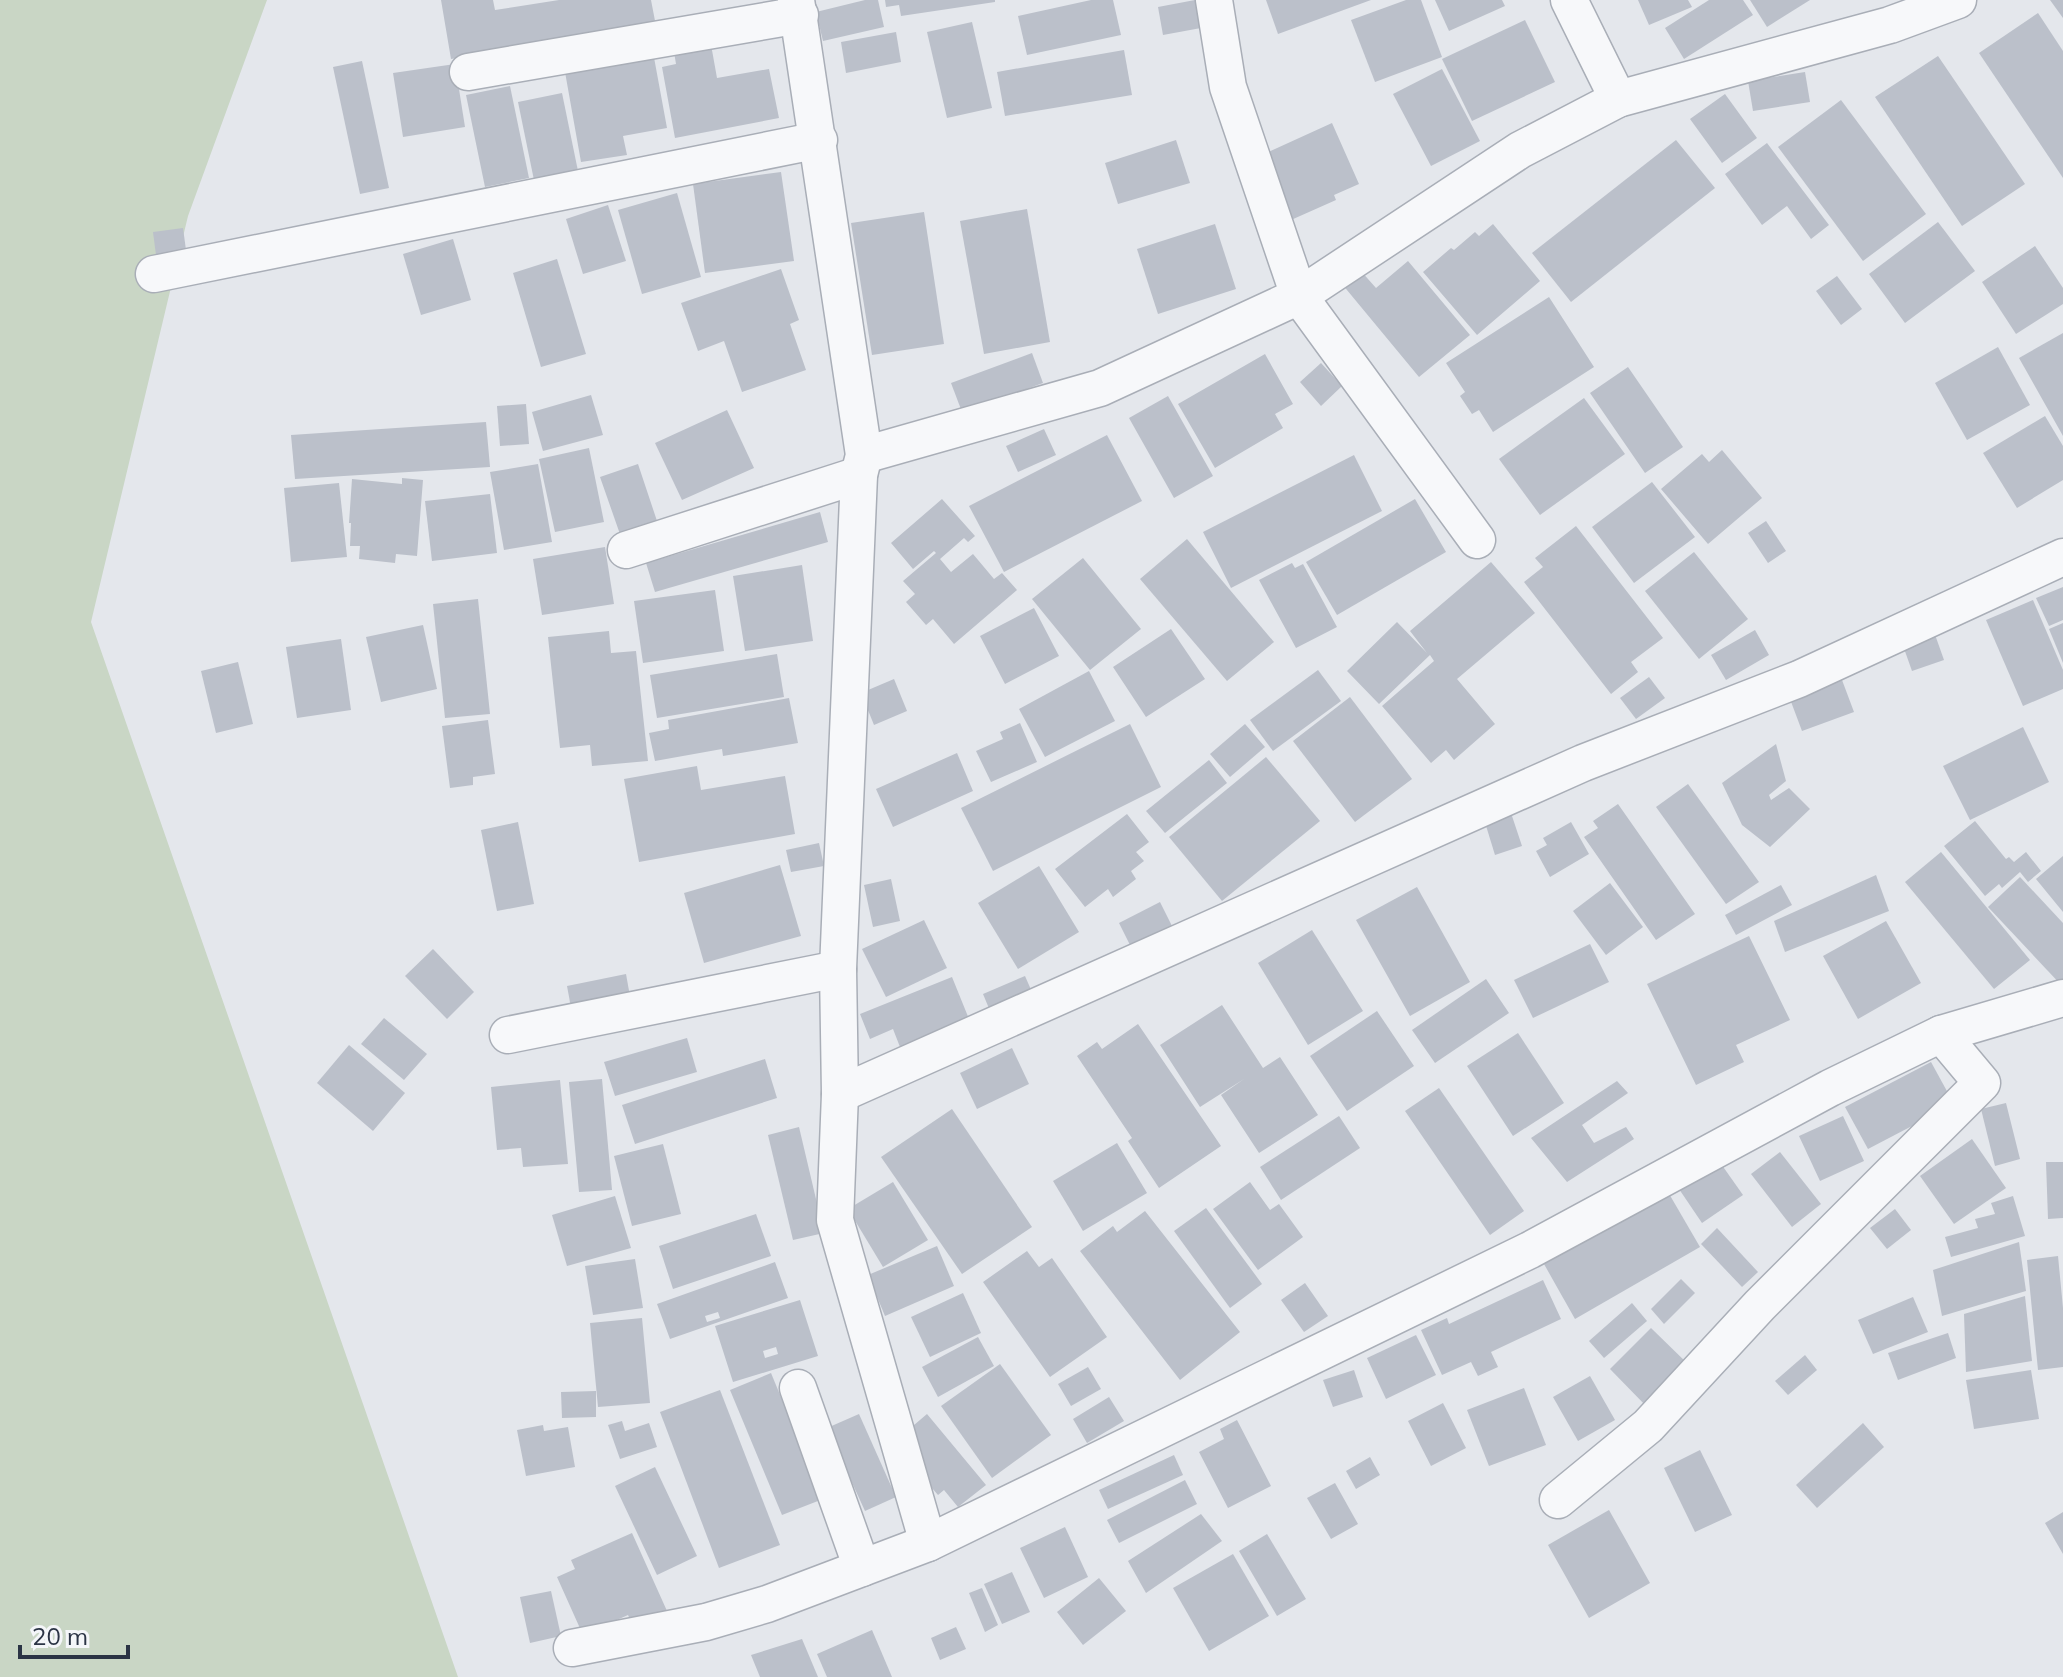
<svg xmlns="http://www.w3.org/2000/svg" width="2063" height="1677" font-family="Mulish,sans-serif">
<rect width="100%" height="100%" fill="#e4e7ec"/>
<polygon fill="#c9d6c5" points="0,0 267,0 188,216 91,622 458,1677 0,1677"/>
<g fill="#bbc0ca" fill-rule="evenodd">
<polygon points="441,0 493,0 495,10 559,0 651,0 656,26 451,59"/>
<polygon points="865,0 878,0 884,27 823,41 816,12"/>
<polygon points="885,0 995,0 995,2 901,16 899,5 886,7"/>
<polygon points="1091,0 1113,0 1121,35 1027,55 1018,16"/>
<polygon points="1195,0 1201,28 1163,35 1158,7"/>
<polygon points="1266,0 1371,0 1278,34"/>
<polygon points="1406,0 1421,0 1442,57 1375,82 1351,20"/>
<polygon points="1435,0 1502,0 1505,6 1449,31"/>
<polygon points="1638,0 1688,0 1692,7 1649,25"/>
<polygon points="1709,0 1743,0 1753,15 1684,59 1665,28"/>
<polygon points="1750,0 1810,0 1767,27"/>
<polygon points="2050,0 2063,0 2063,18"/>
<polygon points="2038,13 2063,51 2063,178 1979,53"/>
<polygon points="1525,20 1555,82 1472,121 1442,59"/>
<polygon points="972,22 992,108 947,118 927,32"/>
<polygon points="896,32 901,62 846,73 841,42"/>
<polygon points="710,39 717,78 769,69 779,118 675,138 662,67 676,64 673,46"/>
<polygon points="1124,50 1132,95 1005,116 997,72"/>
<polygon points="653,52 667,128 623,136 627,155 581,162 565,72"/>
<polygon points="1938,56 2025,184 1962,226 1875,97"/>
<polygon points="362,61 389,188 360,194 333,67"/>
<polygon points="455,64 465,127 403,137 393,73"/>
<polygon points="1442,69 1480,141 1431,166 1393,94"/>
<polygon points="1805,72 1810,102 1753,111 1748,81"/>
<polygon points="510,86 529,178 485,187 466,95"/>
<polygon points="562,93 579,176 535,185 518,102"/>
<polygon points="1725,94 1757,138 1722,163 1690,119"/>
<polygon points="1841,100 1926,214 1863,261 1778,147"/>
<polygon points="1332,123 1359,184 1334,195 1336,200 1291,220 1262,155"/>
<polygon points="1176,140 1190,183 1118,204 1105,163"/>
<polygon points="1676,140 1715,188 1571,302 1532,253"/>
<polygon points="1767,143 1829,225 1811,239 1787,206 1762,225 1725,174"/>
<polygon points="781,172 794,261 705,273 693,184"/>
<polygon points="677,193 701,277 642,294 618,210"/>
<polygon points="608,205 626,261 583,274 566,219"/>
<polygon points="1027,209 1050,342 984,354 960,221"/>
<polygon points="924,212 944,344 872,355 851,223"/>
<polygon points="1938,222 1975,271 1905,323 1869,274"/>
<polygon points="1215,224 1236,289 1158,314 1137,249"/>
<polygon points="1493,224 1540,281 1477,335 1423,272 1451,248 1454,250 1475,232 1479,236"/>
<polygon points="183,228 186,250 156,255 153,232"/>
<polygon points="453,239 471,300 421,315 403,254"/>
<polygon points="2035,246 2063,288 2063,304 2016,334 1982,282"/>
<polygon points="557,259 586,354 541,367 513,273"/>
<polygon points="1408,261 1470,335 1419,377 1342,284 1360,270 1376,288"/>
<polygon points="781,269 799,320 790,324 806,370 742,392 724,341 698,351 681,303"/>
<polygon points="1837,276 1862,309 1841,325 1816,291"/>
<polygon points="1549,297 1594,367 1493,432 1479,410 1472,414 1460,396 1465,392 1446,363"/>
<polygon points="2063,333 2063,436 2019,358"/>
<polygon points="1998,347 2030,405 1967,440 1935,383"/>
<polygon points="1032,353 1043,383 962,412 951,383"/>
<polygon points="1265,354 1293,404 1275,414 1283,428 1215,468 1178,404"/>
<polygon points="1321,363 1342,386 1321,406 1300,382"/>
<polygon points="1628,367 1683,447 1645,473 1590,393"/>
<polygon points="591,395 603,435 543,451 532,412"/>
<polygon points="1168,396 1213,476 1174,498 1129,418"/>
<polygon points="1584,398 1625,454 1540,515 1499,459"/>
<polygon points="526,404 529,444 500,446 497,406"/>
<polygon points="727,410 754,468 682,500 655,443"/>
<polygon points="2045,416 2063,446 2063,480 2017,508 1983,453"/>
<polygon points="486,422 490,467 295,479 291,435"/>
<polygon points="1044,429 1056,455 1018,472 1006,446"/>
<polygon points="1107,435 1142,501 1004,572 969,506"/>
<polygon points="589,448 604,522 555,532 539,459"/>
<polygon points="1722,450 1762,498 1708,544 1661,489 1702,454 1709,462"/>
<polygon points="1354,455 1382,511 1231,588 1203,532"/>
<polygon points="538,464 552,542 504,550 490,472"/>
<polygon points="638,464 658,524 621,537 600,477"/>
<polygon points="402,478 423,480 417,556 396,554 395,563 359,559 360,546 350,546 351,523 349,523 352,479 402,484"/>
<polygon points="1652,482 1695,537 1634,583 1592,527"/>
<polygon points="339,483 347,557 291,562 284,488"/>
<polygon points="490,494 497,553 432,561 425,501"/>
<polygon points="942,499 975,536 968,542 964,538 940,559 951,572 973,554 994,579 1002,573 1017,590 954,644 933,619 926,625 906,602 915,594 903,581 936,553 934,551 913,569 891,543"/>
<polygon points="1415,499 1446,552 1337,615 1306,562"/>
<polygon points="820,512 828,542 655,592 646,563"/>
<polygon points="1766,521 1786,551 1768,563 1748,533"/>
<polygon points="1576,526 1663,638 1631,662 1638,672 1611,694 1524,582 1543,567 1535,558"/>
<polygon points="1187,539 1274,642 1227,681 1140,579"/>
<polygon points="605,547 614,604 542,615 533,559"/>
<polygon points="1694,552 1748,619 1699,659 1645,591"/>
<polygon points="1083,558 1141,629 1090,670 1032,599"/>
<polygon points="1491,562 1535,613 1457,679 1495,724 1454,760 1446,750 1431,763 1382,706 1434,661 1430,655 1379,704 1347,671 1397,622 1427,653 1410,631"/>
<polygon points="1292,563 1295,568 1303,564 1337,627 1296,648 1259,580"/>
<polygon points="802,565 813,641 745,651 733,576"/>
<polygon points="2063,587 2063,620 2049,626 2036,598"/>
<polygon points="715,590 724,651 643,663 634,601"/>
<polygon points="478,599 490,714 445,718 433,604"/>
<polygon points="2033,600 2063,670 2063,689 2023,706 1986,620"/>
<polygon points="1034,608 1059,656 1005,684 980,636"/>
<polygon points="2063,623 2063,663 2049,629"/>
<polygon points="423,625 437,689 381,702 366,637"/>
<polygon points="1171,629 1205,679 1146,717 1113,667"/>
<polygon points="1933,629 1944,660 1912,671 1901,640"/>
<polygon points="1755,630 1769,655 1726,680 1711,655"/>
<polygon points="609,631 611,653 636,651 648,761 592,766 590,745 560,748 548,637"/>
<polygon points="341,639 351,710 297,718 286,647"/>
<polygon points="777,654 784,697 657,718 650,675"/>
<polygon points="238,662 253,724 216,733 201,671"/>
<polygon points="1318,670 1341,701 1273,751 1250,720"/>
<polygon points="1089,671 1115,721 1045,757 1019,709"/>
<polygon points="1649,677 1665,698 1636,719 1620,698"/>
<polygon points="894,679 907,711 874,725 861,693"/>
<polygon points="1842,680 1854,712 1802,731 1790,699"/>
<polygon points="1350,697 1412,779 1355,822 1293,741"/>
<polygon points="789,698 798,743 723,756 722,749 655,761 649,733 669,729 668,720"/>
<polygon points="488,720 495,774 473,777 473,785 450,788 442,726"/>
<polygon points="1020,723 1037,762 991,782 976,751 1003,739 1000,732"/>
<polygon points="1130,724 1161,787 993,871 961,808"/>
<polygon points="1245,724 1265,747 1230,777 1210,754"/>
<polygon points="2023,727 2049,782 1970,820 1943,766"/>
<polygon points="1776,744 1786,781 1769,795 1771,800 1789,788 1810,809 1770,847 1742,825 1722,783"/>
<polygon points="957,753 973,791 893,827 876,789"/>
<polygon points="1266,757 1320,821 1222,901 1169,837"/>
<polygon points="1209,760 1227,783 1165,833 1146,811"/>
<polygon points="697,766 701,790 785,776 795,834 639,862 624,779"/>
<polygon points="1688,784 1759,882 1726,904 1656,807"/>
<polygon points="1618,804 1695,914 1656,940 1584,837 1598,828 1593,821"/>
<polygon points="1509,807 1522,846 1495,855 1483,816"/>
<polygon points="1127,814 1149,842 1136,852 1144,861 1131,871 1136,879 1113,897 1108,889 1085,907 1055,869"/>
<polygon points="1975,821 2006,859 2009,857 2014,862 2026,852 2041,871 2028,882 2020,872 2002,888 1999,884 1985,896 1944,846"/>
<polygon points="518,822 534,904 497,911 481,830"/>
<polygon points="1571,822 1589,854 1550,877 1536,851 1547,845 1543,838"/>
<polygon points="819,843 824,866 791,872 786,850"/>
<polygon points="1941,852 2030,960 1994,989 1905,882"/>
<polygon points="2063,856 2063,912 2036,879"/>
<polygon points="780,865 801,936 704,963 684,893"/>
<polygon points="1039,866 1079,932 1018,969 978,903"/>
<polygon points="1876,875 1889,911 1785,952 1774,921"/>
<polygon points="2020,877 2063,923 2063,987 1988,907"/>
<polygon points="891,879 900,921 873,927 864,885"/>
<polygon points="1610,883 1643,927 1606,955 1573,911"/>
<polygon points="1781,885 1792,905 1736,935 1725,915"/>
<polygon points="1417,887 1470,982 1410,1016 1356,920"/>
<polygon points="1160,902 1173,928 1132,949 1119,923"/>
<polygon points="924,920 947,968 886,997 862,949"/>
<polygon points="1886,921 1921,983 1858,1019 1823,956"/>
<polygon points="1312,930 1363,1011 1308,1045 1258,963"/>
<polygon points="1749,936 1790,1020 1736,1045 1744,1062 1696,1085 1647,984"/>
<polygon points="1590,944 1609,982 1533,1018 1514,980"/>
<polygon points="433,949 474,992 447,1019 405,976"/>
<polygon points="626,974 631,1002 572,1013 567,986"/>
<polygon points="1025,976 1036,1001 993,1018 983,994"/>
<polygon points="952,977 969,1019 900,1047 893,1029 870,1039 860,1014"/>
<polygon points="1486,979 1509,1013 1435,1063 1412,1030"/>
<polygon points="1222,1005 1263,1068 1280,1057 1318,1115 1259,1153 1221,1095 1244,1079 1200,1107 1160,1045"/>
<polygon points="1377,1011 1414,1066 1347,1111 1310,1056"/>
<polygon points="384,1018 427,1054 404,1080 361,1044"/>
<polygon points="1138,1024 1221,1146 1159,1188 1128,1141 1132,1138 1077,1056 1097,1042 1102,1049"/>
<polygon points="1518,1033 1564,1103 1513,1136 1467,1066"/>
<polygon points="687,1038 697,1072 615,1096 604,1062"/>
<polygon points="349,1045 405,1093 373,1131 317,1083"/>
<polygon points="1012,1048 1029,1084 977,1109 960,1073"/>
<polygon points="765,1059 777,1098 635,1144 622,1105"/>
<polygon points="1931,1062 1954,1104 1868,1149 1845,1107"/>
<polygon points="602,1079 612,1190 579,1192 569,1082"/>
<polygon points="560,1080 568,1164 523,1167 521,1148 497,1150 491,1087"/>
<polygon points="1617,1081 1628,1093 1582,1125 1594,1143 1626,1127 1634,1139 1567,1182 1531,1138"/>
<polygon points="1439,1088 1524,1211 1490,1235 1405,1111"/>
<polygon points="2006,1103 2020,1159 1995,1166 1981,1109"/>
<polygon points="952,1109 1032,1227 962,1274 881,1157"/>
<polygon points="1339,1116 1360,1148 1281,1200 1260,1167"/>
<polygon points="1843,1116 1864,1161 1820,1181 1799,1136"/>
<polygon points="799,1127 824,1233 793,1240 768,1135"/>
<polygon points="1972,1139 2006,1188 1954,1224 1920,1176"/>
<polygon points="1117,1143 1147,1193 1083,1231 1053,1181"/>
<polygon points="663,1144 681,1214 632,1226 614,1156"/>
<polygon points="1780,1152 1821,1204 1792,1227 1751,1174"/>
<polygon points="1719,1161 1743,1195 1702,1223 1679,1189"/>
<polygon points="2046,1162 2063,1162 2063,1218 2048,1219"/>
<polygon points="893,1182 928,1240 883,1267 848,1209"/>
<polygon points="1250,1182 1270,1210 1279,1204 1303,1237 1258,1270 1213,1209"/>
<polygon points="1668,1192 1700,1247 1575,1319 1544,1264"/>
<polygon points="615,1196 631,1248 567,1266 552,1215"/>
<polygon points="2013,1196 2025,1236 1951,1257 1945,1237 1978,1228 1975,1219 1995,1214 1991,1203"/>
<polygon points="1206,1208 1262,1284 1230,1308 1174,1231"/>
<polygon points="1895,1209 1911,1230 1887,1249 1870,1228"/>
<polygon points="1145,1211 1240,1332 1180,1380 1080,1251 1113,1226 1117,1232"/>
<polygon points="756,1214 771,1256 673,1289 659,1246"/>
<polygon points="1717,1228 1758,1272 1742,1287 1701,1244"/>
<polygon points="2019,1242 2026,1291 1942,1316 1933,1270"/>
<polygon points="937,1246 954,1286 885,1316 868,1275"/>
<polygon points="1027,1251 1039,1267 1052,1258 1107,1337 1050,1377 983,1282"/>
<polygon points="2058,1256 2063,1308 2063,1367 2038,1370 2027,1260"/>
<polygon points="635,1259 643,1308 593,1315 585,1266"/>
<path d="M775 1262 788 1298 670 1339 657 1304ZM718 1312 720 1318 707 1322 705 1316Z"/>
<polygon points="1681,1279 1695,1293 1664,1324 1651,1309"/>
<polygon points="1543,1280 1561,1319 1491,1352 1498,1367 1478,1376 1471,1362 1442,1375 1421,1330 1447,1318 1449,1324"/>
<polygon points="1305,1283 1328,1316 1304,1332 1281,1300"/>
<polygon points="963,1293 981,1333 930,1357 911,1317"/>
<polygon points="2025,1296 2032,1361 1966,1372 1964,1314"/>
<polygon points="1913,1297 1928,1332 1873,1354 1858,1320"/>
<path d="M800 1300 818 1356 733 1382 715 1326ZM776 1347 778 1354 765 1358 763 1351Z"/>
<polygon points="1632,1303 1647,1321 1604,1358 1589,1341"/>
<polygon points="642,1318 650,1403 598,1407 590,1323"/>
<polygon points="1651,1328 1691,1367 1649,1409 1610,1369"/>
<polygon points="1948,1333 1956,1358 1898,1380 1888,1353"/>
<polygon points="1416,1335 1436,1375 1386,1399 1367,1358"/>
<polygon points="978,1337 994,1366 938,1397 922,1367"/>
<polygon points="1805,1355 1817,1370 1788,1395 1775,1381"/>
<polygon points="1000,1364 1051,1435 992,1478 941,1406"/>
<polygon points="1088,1367 1101,1389 1071,1406 1058,1384"/>
<polygon points="1354,1370 1363,1397 1333,1407 1323,1380"/>
<polygon points="2031,1370 2039,1419 1974,1429 1966,1380"/>
<polygon points="771,1373 823,1499 782,1515 730,1390"/>
<polygon points="1590,1376 1615,1420 1578,1441 1553,1397"/>
<polygon points="1524,1388 1546,1445 1489,1466 1467,1410"/>
<polygon points="720,1390 780,1545 719,1568 660,1412"/>
<polygon points="596,1391 596,1417 562,1418 561,1392"/>
<polygon points="1109,1397 1124,1421 1087,1443 1073,1419"/>
<polygon points="1443,1403 1466,1448 1431,1466 1408,1421"/>
<polygon points="859,1414 896,1497 865,1511 827,1428"/>
<polygon points="927,1414 986,1485 958,1507 944,1490 938,1495 919,1473 907,1431"/>
<polygon points="1237,1420 1271,1486 1228,1508 1199,1452 1224,1439 1220,1429"/>
<polygon points="622,1421 625,1431 649,1423 657,1447 620,1459 608,1425"/>
<polygon points="1863,1423 1884,1447 1817,1508 1796,1485"/>
<polygon points="543,1425 544,1431 568,1427 575,1467 526,1476 517,1430"/>
<polygon points="1700,1450 1732,1515 1695,1532 1664,1468"/>
<polygon points="1174,1455 1183,1475 1108,1509 1099,1490"/>
<polygon points="1370,1457 1380,1475 1356,1489 1346,1471"/>
<polygon points="655,1467 697,1556 657,1575 615,1486"/>
<polygon points="1185,1480 1197,1504 1119,1543 1107,1520"/>
<polygon points="1335,1483 1358,1524 1331,1539 1307,1498"/>
<polygon points="1609,1510 1650,1583 1589,1618 1548,1545"/>
<polygon points="2063,1512 2063,1554 2045,1523"/>
<polygon points="1201,1514 1222,1541 1146,1593 1128,1561"/>
<polygon points="1065,1527 1088,1577 1044,1598 1020,1548"/>
<polygon points="632,1533 667,1611 633,1626 628,1615 583,1635 557,1577 575,1569 571,1560"/>
<polygon points="1267,1534 1306,1599 1277,1616 1239,1551"/>
<polygon points="1233,1554 1269,1616 1209,1651 1173,1588"/>
<polygon points="1012,1572 1030,1612 1002,1624 984,1584"/>
<polygon points="1099,1578 1126,1611 1083,1645 1057,1612"/>
<polygon points="982,1588 998,1625 985,1632 969,1593"/>
<polygon points="551,1591 561,1636 530,1643 520,1597"/>
<polygon points="956,1627 966,1649 940,1660 931,1638"/>
<polygon points="872,1630 892,1677 827,1677 817,1654"/>
<polygon points="802,1639 818,1677 760,1677 751,1655"/>
</g>
<g fill="none" stroke-linecap="round" stroke-linejoin="round">
<g stroke="#a9aeb7" stroke-width="39">
<g id="street">
<polyline points="796,0 864,455 859,475 838,969 840,1094 835,1220 928,1543"/>
<polyline points="1214,0 1228,87 1299,296 1477,540"/>
<polyline points="1569,0 1618,99"/>
<polyline points="468,72 800,15"/>
<polyline points="154,274 819,140"/>
<polyline points="864,455 1100,388 1299,296 1520,150 1618,99 1890,25 1958,0"/>
<polyline points="626,550 859,475"/>
<polyline points="508,1035 838,969"/>
<polyline points="840,1094 1583,763 1799,679 2063,557"/>
<polyline points="798,1388 862,1568"/>
<polyline points="1558,1500 1648,1426 1760,1305 1982,1083 1941,1034"/>
<polyline points="572,1648 706,1622 767,1604 928,1543 1530,1250 1830,1088 1941,1034 2063,998"/>
</g>
</g>
<use href="#street" stroke="#f7f8fa" stroke-width="36"/>
</g>
<path d="M20 1645v12h108v-12" fill="none" stroke="#2b3445" stroke-width="4"/>
<text x="32" y="1645" font-size="24" fill="#2b3445" stroke="#f4f6f9" stroke-width="6" paint-order="stroke">20 m</text>
</svg>
